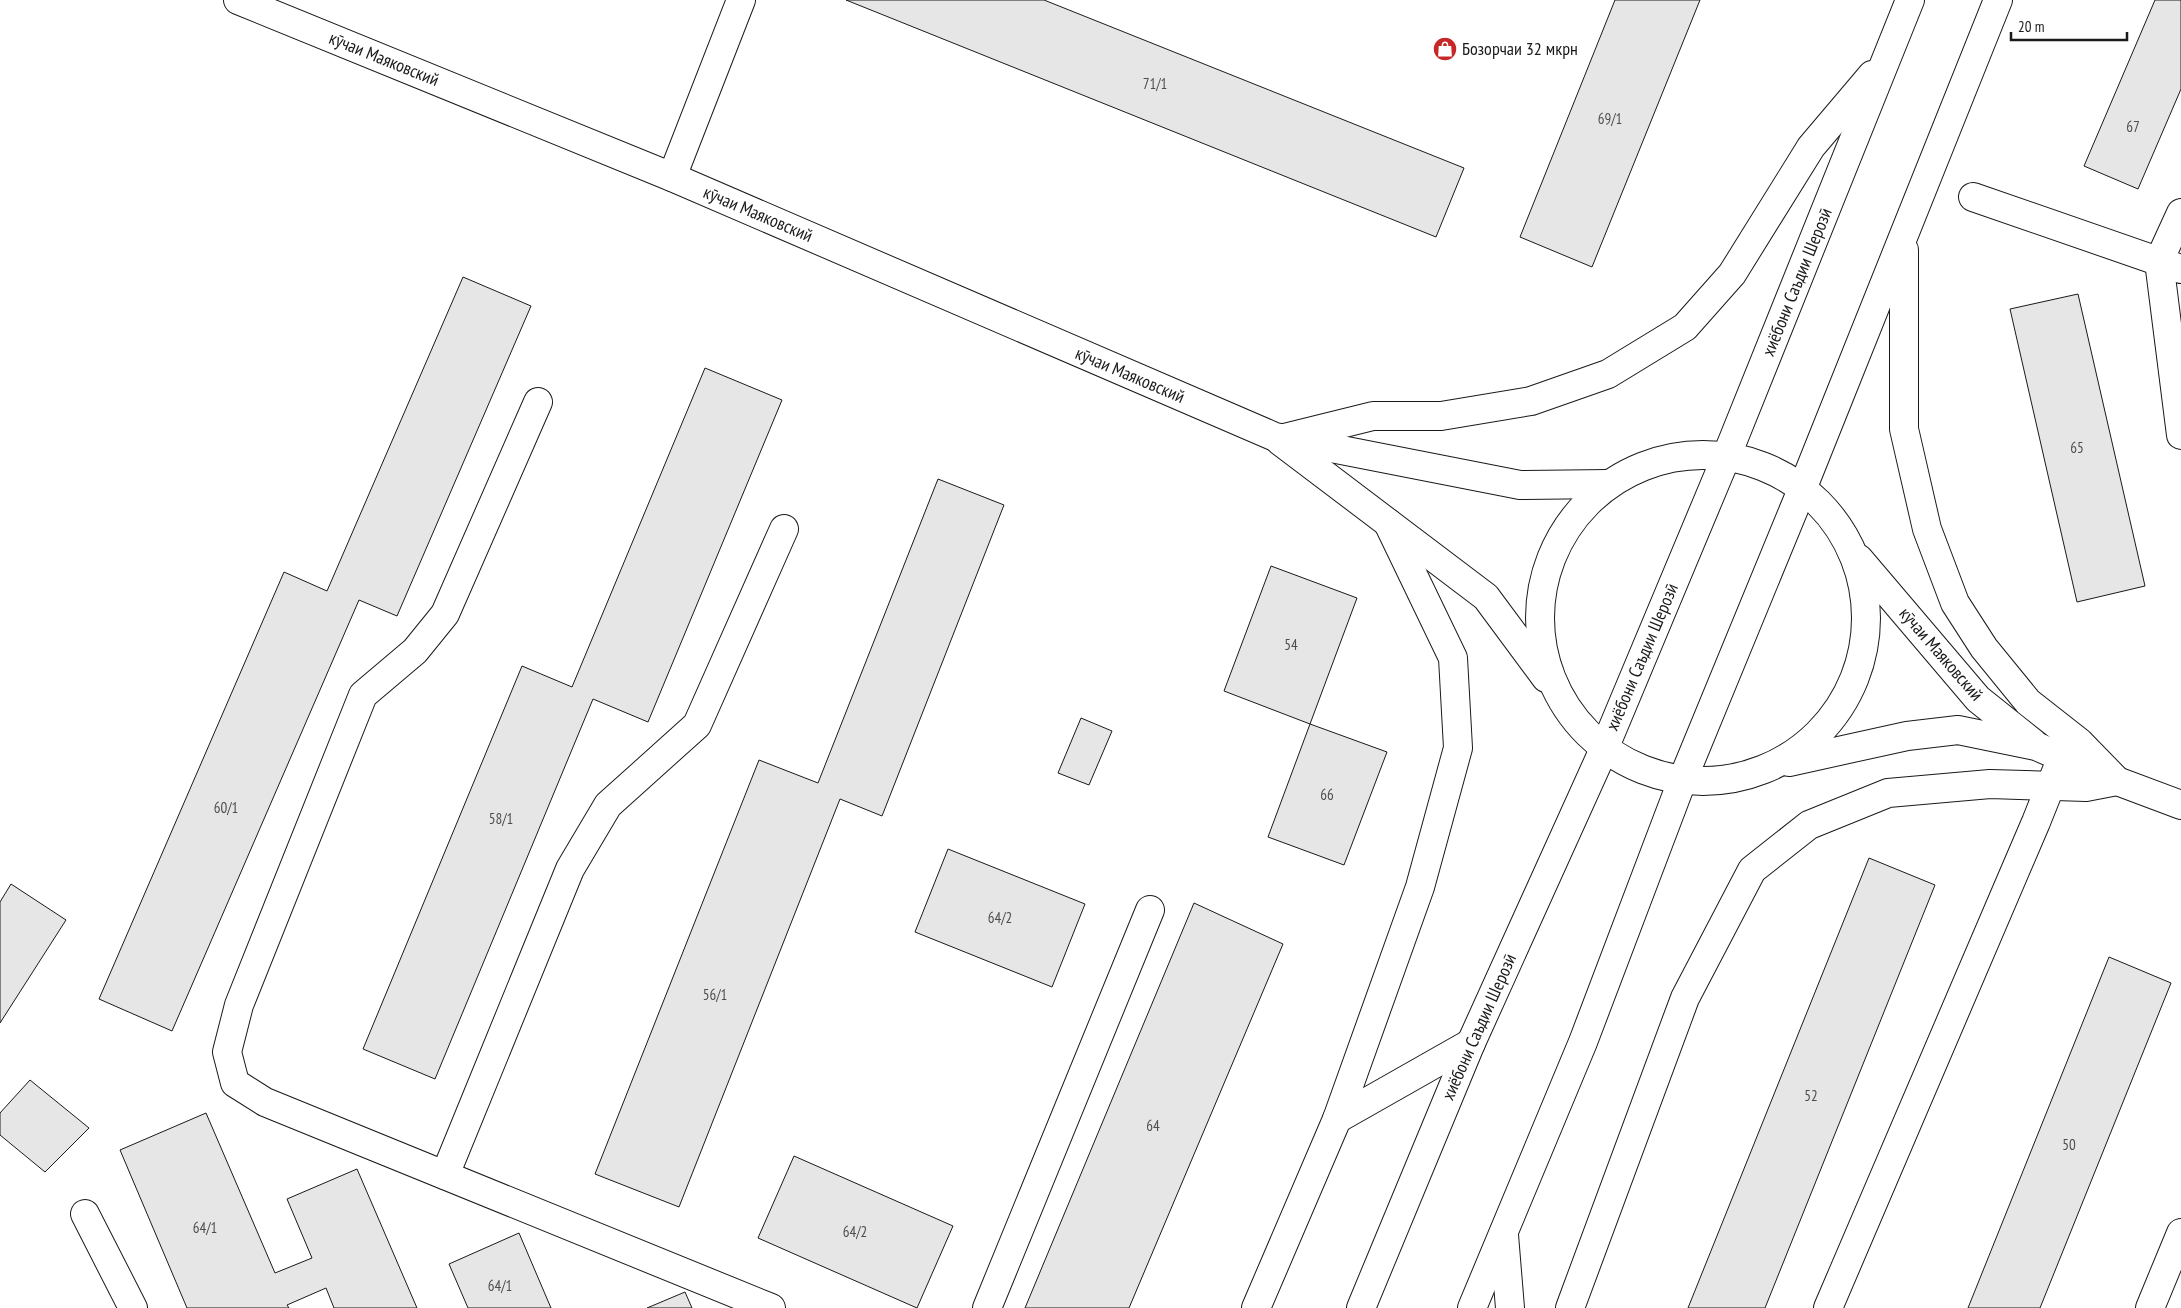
<svg xmlns="http://www.w3.org/2000/svg" width="2181" height="1308" font-family="'PT Sans Narrow',sans-serif">
<rect width="100%" height="100%" fill="#fff"/>
<g fill="#e6e6e6" stroke="#1a1a1a">
<polygon points="846,0 1044,0 1464,168 1436,237"/>
<polygon points="1615,0 1700,0 1592,267 1520,237"/>
<polygon points="2155,0 2181,0 2181,89 2138,189 2084,166"/>
<polygon points="463,277 531,306 397,616 359,600 172,1031 99,999 284,572 327,591"/>
<polygon points="2078,294 2145,586 2077,602 2010,309"/>
<polygon points="705,368 782,400 648,722 593,699 435,1079 363,1049 522,666 572,687"/>
<polygon points="938,479 1004,505 882,816 840,799 679,1207 595,1174 759,760 818,783"/>
<polygon points="1271,566 1357,598 1310,724 1224,691"/>
<polygon points="1081,718 1112,731 1089,785 1058,773"/>
<polygon points="1310,724 1387,752 1344,865 1268,837"/>
<polygon points="948,849 1085,904 1052,987 915,932"/>
<polygon points="1869,858 1935,885 1765,1308 1688,1308"/>
<polygon points="11,884 66,920 0,1023 0,902"/>
<polygon points="1194,903 1283,944 1129,1308 1025,1308"/>
<polygon points="2109,957 2171,983 2040,1308 1968,1308"/>
<polygon points="30,1080 89,1128 45,1172 0,1135 0,1113"/>
<polygon points="206,1113 275,1273 312,1258 287,1199 357,1169 417,1308 334,1308 326,1288 287,1305 289,1308 187,1308 120,1150"/>
<polygon points="794,1156 953,1226 917,1308 758,1238"/>
<polygon points="519,1233 551,1308 468,1308 449,1264"/>
<polygon points="685,1292 692,1308 647,1308"/>
</g>
<g fill="none" stroke-linecap="round" stroke-linejoin="round">
<g stroke="#1a1a1a" stroke-width="30">
<g id="minor">
<polyline points="238,0 672,177 1275,437 1520,485 1608,484"/>
<polyline points="672,177 741,0"/>
<polyline points="1973,197 2181,269"/>
<polyline points="2181,213 2159,261 2181,435"/>
<polyline points="538,402 445,614 415,651 363,695 239,1005 227,1052 235,1083 265,1102 771,1308"/>
<polyline points="1280,441 1486,597 1546,678"/>
<circle cx="1703" cy="618" r="163"/>
<polyline points="1859,559 1978,699 2033,743"/>
<polyline points="1789,762 1907,736 1958,730 2036,746 2117,781 2181,805"/>
<polyline points="445,1175 570,869 608,805 697,725 784,529"/>
<polyline points="85,1214 133,1308"/>
<polyline points="987,1308 1150,910"/>
<polyline points="1256,1308 1337,1119 1420,887 1458,748 1453,658 1388,523"/>
<polyline points="1570,1308 1685,998 1752,870 1809,825 1888,793 1990,784 2086,787 2117,781"/>
<polyline points="1828,1308 2036,822 2062,757"/>
<polyline points="2150,1308 2181,1233"/>
</g>
</g>
<g stroke="#1a1a1a" stroke-width="30">
<g id="major">
<polyline points="1904,250 1904,429 1927,529 1955,603 1984,648 2028,702 2079,742 2117,781"/>
<polyline points="1280,439 1373,416 1441,416 1531,401 1608,374 1685,327 1732,274 1811,147 1872,75"/>
<polyline points="1337,1119 1471,1043"/>
<polyline points="1504,1235 1510,1308"/>
<polyline points="1361,1308 1471,1043 1604,749 1727,455 1910,0"/>
<polyline points="1472,1308 1583,1042 1682,781 1803,487 1998,0"/>
</g>
</g>
<use href="#minor" stroke="#fff" stroke-width="28"/>
<use href="#major" stroke="#fff" stroke-width="28"/>
</g>
<defs>
<g id="shop-disc" transform="scale(1.25)"><circle r="9.5" fill="#c62828" stroke="#fff"/><path d="M-5-2.5h2.3a2.7 3.5 0 0 1 5.4 0H5L5.5 6h-11ZM-1.5-2.5h3a1.5 2.3 0 0 0-3 0Z" fill="#fff"/></g>
</defs>
<g fill-rule="evenodd">
<use href="#shop-disc" x="1445" y="49"/>
</g>
<g text-anchor="middle" stroke-width="4" stroke-linejoin="round" paint-order="stroke">
<g font-size="15" fill="#4d4d4d">
<text x="1155" y="89">71/1</text>
<text x="1610" y="124">69/1</text>
<text x="2133" y="132">67</text>
<text x="2077" y="453">65</text>
<text x="1291" y="650">54</text>
<text x="1327" y="800">66</text>
<text x="226" y="813">60/1</text>
<text x="501" y="824">58/1</text>
<text x="1000" y="923">64/2</text>
<text x="715" y="1000">56/1</text>
<text x="1811" y="1101">52</text>
<text x="1153" y="1131">64</text>
<text x="2069" y="1150">50</text>
<text x="205" y="1233">64/1</text>
<text x="855" y="1237">64/2</text>
<text x="500" y="1291">64/1</text>
</g>
<g font-size="18" fill="#1a1a1a" stroke="#fff" text-anchor="start">
<text x="1462" y="55">Бозорчаи 32 мкрн</text>
</g>
<g font-size="18" fill="#1a1a1a" stroke="#fff">
<text transform="translate(384 59) rotate(22)" y="6">кӯчаи Маяковский</text>
<text transform="translate(758 214) rotate(23)" y="6">кӯчаи Маяковский</text>
<text transform="translate(1797 282) rotate(-68)" y="6">хиёбони Саъдии Шерозӣ</text>
<text transform="translate(1130 375) rotate(23)" y="6">кӯчаи Маяковский</text>
<text transform="translate(1941 654) rotate(49)" y="6">кӯчаи Маяковский</text>
<text transform="translate(1642 657) rotate(-67)" y="6">хиёбони Саъдии Шерозӣ</text>
<text transform="translate(1479 1027) rotate(-66)" y="6">хиёбони Саъдии Шерозӣ</text>
</g>
</g>
<path d="M2011 32v8h116v-8" fill="none" stroke="#1a1a1a" stroke-width="2.5"/>
<text x="2018" y="32" font-size="15" fill="#1a1a1a" stroke="#ffffff" stroke-width="4" paint-order="stroke">20 m</text>
</svg>
